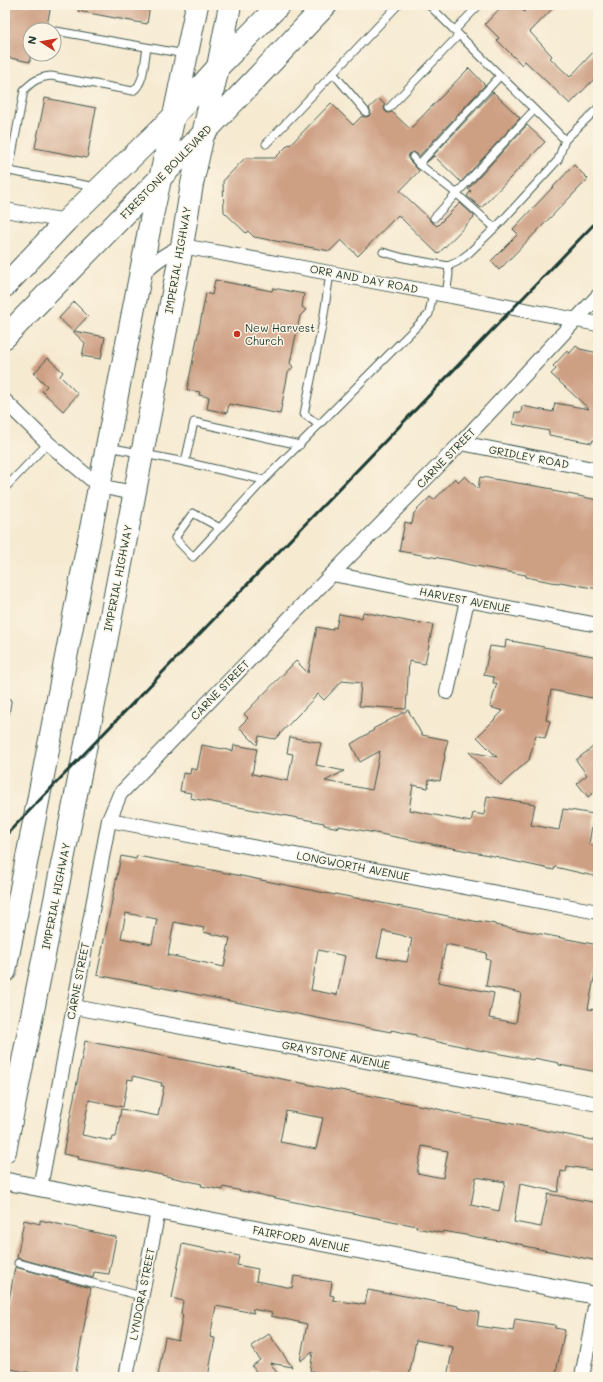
<svg xmlns="http://www.w3.org/2000/svg" width="603" height="1382" font-family="Mali,sans-serif">
<rect width="100%" height="100%" fill="#fcf5e5"/>
<filter id="ink" filterUnits="userSpaceOnUse"><feTurbulence type="fractalNoise" baseFrequency=".025" numOctaves="2"/><feDisplacementMap in="SourceGraphic" scale="8" xChannelSelector="R" yChannelSelector="G"/><feConvolveMatrix kernelMatrix="1 2 1 2 8 2 1 2 1" color-interpolation-filters="sRGB"/></filter>
<filter id="wash" filterUnits="userSpaceOnUse"><feTurbulence type="fractalNoise" baseFrequency=".012" numOctaves="4" result="noise"/><feDisplacementMap in="SourceGraphic" scale="16" xChannelSelector="R" yChannelSelector="G"/><feGaussianBlur stdDeviation="0.9" result="paint"/><feColorMatrix in="noise" values="0 0 0 0 0 0 0 0 0 0 0 0 0 0 0 0 0 1.4 0 .05"/><feComposite in="paint" operator="in"/></filter>
<g filter="url(#wash)">
<rect width="100%" height="100%" fill="#f6ead1"/>
<g id="blocks">
<g fill="#cd9f83" fill-rule="evenodd">
<polygon points="5,5 51,5 46,30 30,30 30,62 5,57"/>
<polygon points="79,5 150,5 147,24 78,11"/>
<polygon points="503,5 517,5 524,12 530,5 556,5 530,32 552,56 550,58 570,77 598,47 598,75 570,104 525,61 522,65 497,40 499,38 485,24"/>
<polygon points="469,68 485,85 419,156 414,152 409,154 408,158 409,160 419,171 400,191 429,218 430,221 437,226 460,203 474,216 474,217 438,254 398,215 358,256 341,240 330,251 254,237 248,231 246,233 224,212 223,181 245,158 275,158 289,144 290,145 331,103 353,125 362,116 366,117 369,116 371,112 369,108 379,99 385,105 384,107 385,111 388,113 392,112 410,129"/>
<polygon points="493,92 520,118 461,182 434,156 426,163"/>
<polygon points="45,98 96,108 87,158 35,148"/>
<polygon points="527,125 545,142 481,208 467,196 471,191 468,189"/>
<polygon points="574,165 588,179 499,270 491,261 518,234 513,229"/>
<polygon points="215,280 272,291 273,288 304,294 302,307 306,310 300,316 290,363 293,367 288,373 280,414 229,404 227,413 207,409 209,397 199,395 200,392 187,390 206,293 212,295"/>
<polygon points="74,302 88,316 74,331 105,337 101,359 82,356 85,343 59,318"/>
<polygon points="576,346 580,349 598,353 598,441 593,440 592,443 549,435 549,431 513,424 515,412 521,413 522,406 553,412 555,403 589,409 551,374 556,369 553,366 567,351 570,353"/>
<polygon points="48,358 63,372 60,376 78,394 63,411 42,391 47,386 34,373"/>
<polygon points="465,476 478,489 480,477 488,478 553,489 553,491 598,500 598,589 560,582 559,583 551,582 526,577 526,575 470,565 450,560 399,551 405,522 412,524 414,513 430,497 434,500 455,478 459,482"/>
<polygon points="363,612 416,623 416,622 433,625 425,664 409,661 406,709 359,706 361,683 342,681 324,700 318,694 275,739 259,736 257,745 239,727 248,718 244,714 296,661 308,673 317,627 332,630 333,627 336,628 339,614 362,618"/>
<polygon points="506,640 598,657 598,699 551,690 546,720 550,721 545,738 536,735 529,760 501,785 469,752 497,757 477,737 503,711 490,707 497,683 493,683 494,677 484,675 490,646 505,648"/>
<polygon points="408,710 422,735 448,740 444,755 445,756 440,781 429,779 428,788 413,785 409,810 471,822 473,813 484,815 487,796 535,804 531,825 559,830 563,809 594,814 589,844 598,847 598,877 555,867 554,870 499,858 499,857 339,826 339,828 324,825 324,823 298,818 190,798 191,793 180,791 183,773 190,774 191,768 197,770 202,745 233,751 234,745 257,749 252,774 288,781 293,754 287,753 290,737 321,743 316,765 344,771 325,781 372,790 380,751 360,762 351,744 374,730 373,729"/>
<polygon points="598,743 598,789 588,797 577,783 587,775 576,760"/>
<path d="M121 856 136 859 137 856 192 866 335 895V894L479 922V921L495 924V925L598 945V968H596L588 1009 598 1010V1072L559 1065V1063L534 1058V1060L478 1050 443 1042V1043L416 1037V1035L391 1030V1032L338 1022 97 975ZM126 913 157 919 152 944 121 938ZM174 922 204 928 203 932 230 938 224 967 168 955ZM383 931 401 935 412 939 407 962 377 957ZM446 944 487 953 486 959 490 960 486 986 521 993 516 1023 489 1018 494 993 438 982ZM318 950 345 956 337 995 311 990Z"/>
<path d="M85 1041 263 1075 335 1090V1089L434 1108 466 1116 512 1124 598 1141V1171L567 1166 566 1172 561 1171 558 1192 520 1184 514 1222 541 1227 548 1194 598 1203V1261L524 1246V1245L499 1240V1241L443 1231 442 1233 416 1228 417 1226 337 1210 309 1205 223 1187V1190L201 1186 202 1184 157 1174 78 1159 79 1157 63 1154ZM133 1076 162 1083 161 1086H164L158 1116 121 1109 116 1137H113L112 1141 82 1135 89 1100 123 1107 128 1079 133 1080ZM286 1111 323 1118 316 1149 280 1142ZM422 1146 448 1151 443 1178 417 1173ZM476 1177 505 1182 499 1211 471 1205Z"/>
<polygon points="24,1220 40,1224 40,1220 116,1237 109,1274 94,1272 93,1278 17,1258"/>
<polygon points="182,1244 239,1256 237,1265 258,1269 256,1281 292,1288 294,1276 332,1282 330,1295 334,1296 333,1300 360,1304 361,1303 365,1304 368,1290 389,1294 389,1293 458,1306 458,1308 479,1312 477,1326 513,1331 515,1319 555,1325 555,1328 565,1330 555,1377 447,1377 453,1347 416,1340 409,1377 312,1377 314,1371 310,1371 313,1352 300,1361 307,1324 271,1316 272,1313 252,1309 254,1313 216,1306 210,1337 215,1338 208,1377 165,1377 158,1376 165,1337 178,1340 183,1315 181,1313 183,1301 172,1298"/>
<polygon points="15,1267 91,1288 75,1377 51,1377 5,1368 5,1322"/>
<polygon points="269,1334 292,1367 270,1363 280,1377 260,1377 252,1366 260,1360 251,1346"/>
</g>
</g>
</g>
<g filter="url(#ink)">
<use href="#blocks" fill-opacity="0" stroke="#3f574c" stroke-width="1"/>
<g fill="none" stroke-linecap="round" stroke-linejoin="round">
<g stroke="#3f574c" stroke-width="9">
<g id="service">
<polyline points="56,31 185,54"/>
<polyline points="454,31 479,5"/>
<polyline points="333,73 366,112"/>
<polyline points="389,108 459,35"/>
<polyline points="565,140 598,108"/>
<polyline points="266,144 398,5"/>
<polyline points="413,157 419,164 457,194 495,228"/>
<polyline points="419,164 500,76"/>
<polyline points="9,171 96,187"/>
<path d="M5 178 9 171 24 90C33 81 39 77 51 76L133 91C145 83 144 61 147 48"/>
<polyline points="434,218 534,110"/>
<polyline points="383,252 404,258 448,266 457,262 469,253 501,222 558,160 565,140 429,5"/>
<polyline points="446,295 449,274 448,266"/>
<polyline points="319,425 304,414 323,321 330,273"/>
<polyline points="108,447 185,462 264,480 429,314 433,292"/>
<polyline points="185,462 194,422 300,445"/>
<polyline points="5,488 48,443"/>
<polyline points="220,528 193,513 175,538 193,557 264,480"/>
<polyline points="5,701 7,702 5,714"/>
<polyline points="18,1263 141,1296"/>
</g>
</g>
<g stroke="#3f574c" stroke-width="16">
<g id="minor">
<polyline points="5,210 66,221"/>
<path d="M141 275C155 261 164 255 182 246L330 273 598 324"/>
<polyline points="5,401 48,443 99,486 134,493"/>
<polyline points="461,443 598,470"/>
<polyline points="332,574 598,625"/>
<polyline points="447,692 467,600"/>
<polyline points="109,820 598,912"/>
<polyline points="74,1007 598,1104"/>
<polyline points="40,1188 109,820 120,794 332,574 461,443 598,296"/>
<polyline points="126,1377 158,1211"/>
<polyline points="582,1377 597,1296"/>
</g>
</g>
<g stroke="#3f574c" stroke-width="19">
<polyline id="tertiary" points="5,1181 598,1296"/>
</g>
<g stroke="#3f574c" stroke-width="24">
<g id="primary">
<polyline points="5,286 66,221 174,116 218,67 279,5"/>
<polyline points="5,337 204,133 326,5"/>
<polyline points="5,971 151,220 174,116 197,5"/>
<polyline points="5,1151 98,684 182,246 192,184 218,67 230,5"/>
</g>
</g>
<use href="#service" stroke="#fff" stroke-width="7"/>
<use href="#minor" stroke="#fff" stroke-width="14"/>
<use href="#tertiary" stroke="#fff" stroke-width="17"/>
<use href="#primary" stroke="#fff" stroke-width="22"/>
<polyline stroke="#1f3d34" stroke-width="3" points="5,836 598,220"/>
</g>
</g>
<circle fill="#c8321e" stroke="#fcf5e5" stroke-width="1.5" cx="237" cy="334" r="4"/>
<g text-anchor="middle" stroke-width="3" stroke-linejoin="round" paint-order="stroke">
<g font-size="11" fill="#1f3d34" stroke="#fcf5e5">
<text transform="translate(166 172) rotate(-46)" y="4">FIRESTONE BOULEVARD</text>
<text transform="translate(178 260) rotate(-80)" y="4">IMPERIAL HIGHWAY</text>
<text transform="translate(364 279) rotate(11)" y="4">ORR AND DAY ROAD</text>
<text transform="translate(529 457) rotate(11)" y="4">GRIDLEY ROAD</text>
<text transform="translate(446 458) rotate(-46)" y="4">CARNE STREET</text>
<text transform="translate(118 578) rotate(-79)" y="4">IMPERIAL HIGHWAY</text>
<text transform="translate(465 600) rotate(11)" y="4">HARVEST AVENUE</text>
<text transform="translate(220 690) rotate(-46)" y="4">CARNE STREET</text>
<text transform="translate(353 866) rotate(11)" y="4">LONGWORTH AVENUE</text>
<text transform="translate(56 896) rotate(-79)" y="4">IMPERIAL HIGHWAY</text>
<text transform="translate(78 981) rotate(-79)" y="4">CARNE STREET</text>
<text transform="translate(336 1055) rotate(11)" y="4">GRAYSTONE AVENUE</text>
<text transform="translate(301 1239) rotate(11)" y="4">FAIRFORD AVENUE</text>
<text transform="translate(142 1294) rotate(-79)" y="4">LYNDORA STREET</text>
</g>
<g font-size="11" fill="#1f3d34" stroke="#fcf5e5" text-anchor="start">
<text x="245" y="332">New Harvest<tspan x="245" dy="13">Church</tspan></text>
</g>
</g>
<rect width="603" height="1382" fill="none" stroke="#fcf5e5" stroke-width="20"/>
<g transform="translate(42 42) rotate(281)"><circle r="19" fill="#fcf5e5" stroke="#a4ab9e"/>
<path d="M0-3L7 15L0 10L-7 15Z" fill="#c8321e"/>
<text y="-6" font-size="11" font-weight="bold" text-anchor="middle" fill="#1f3d34">N</text>
</g>
</svg>
